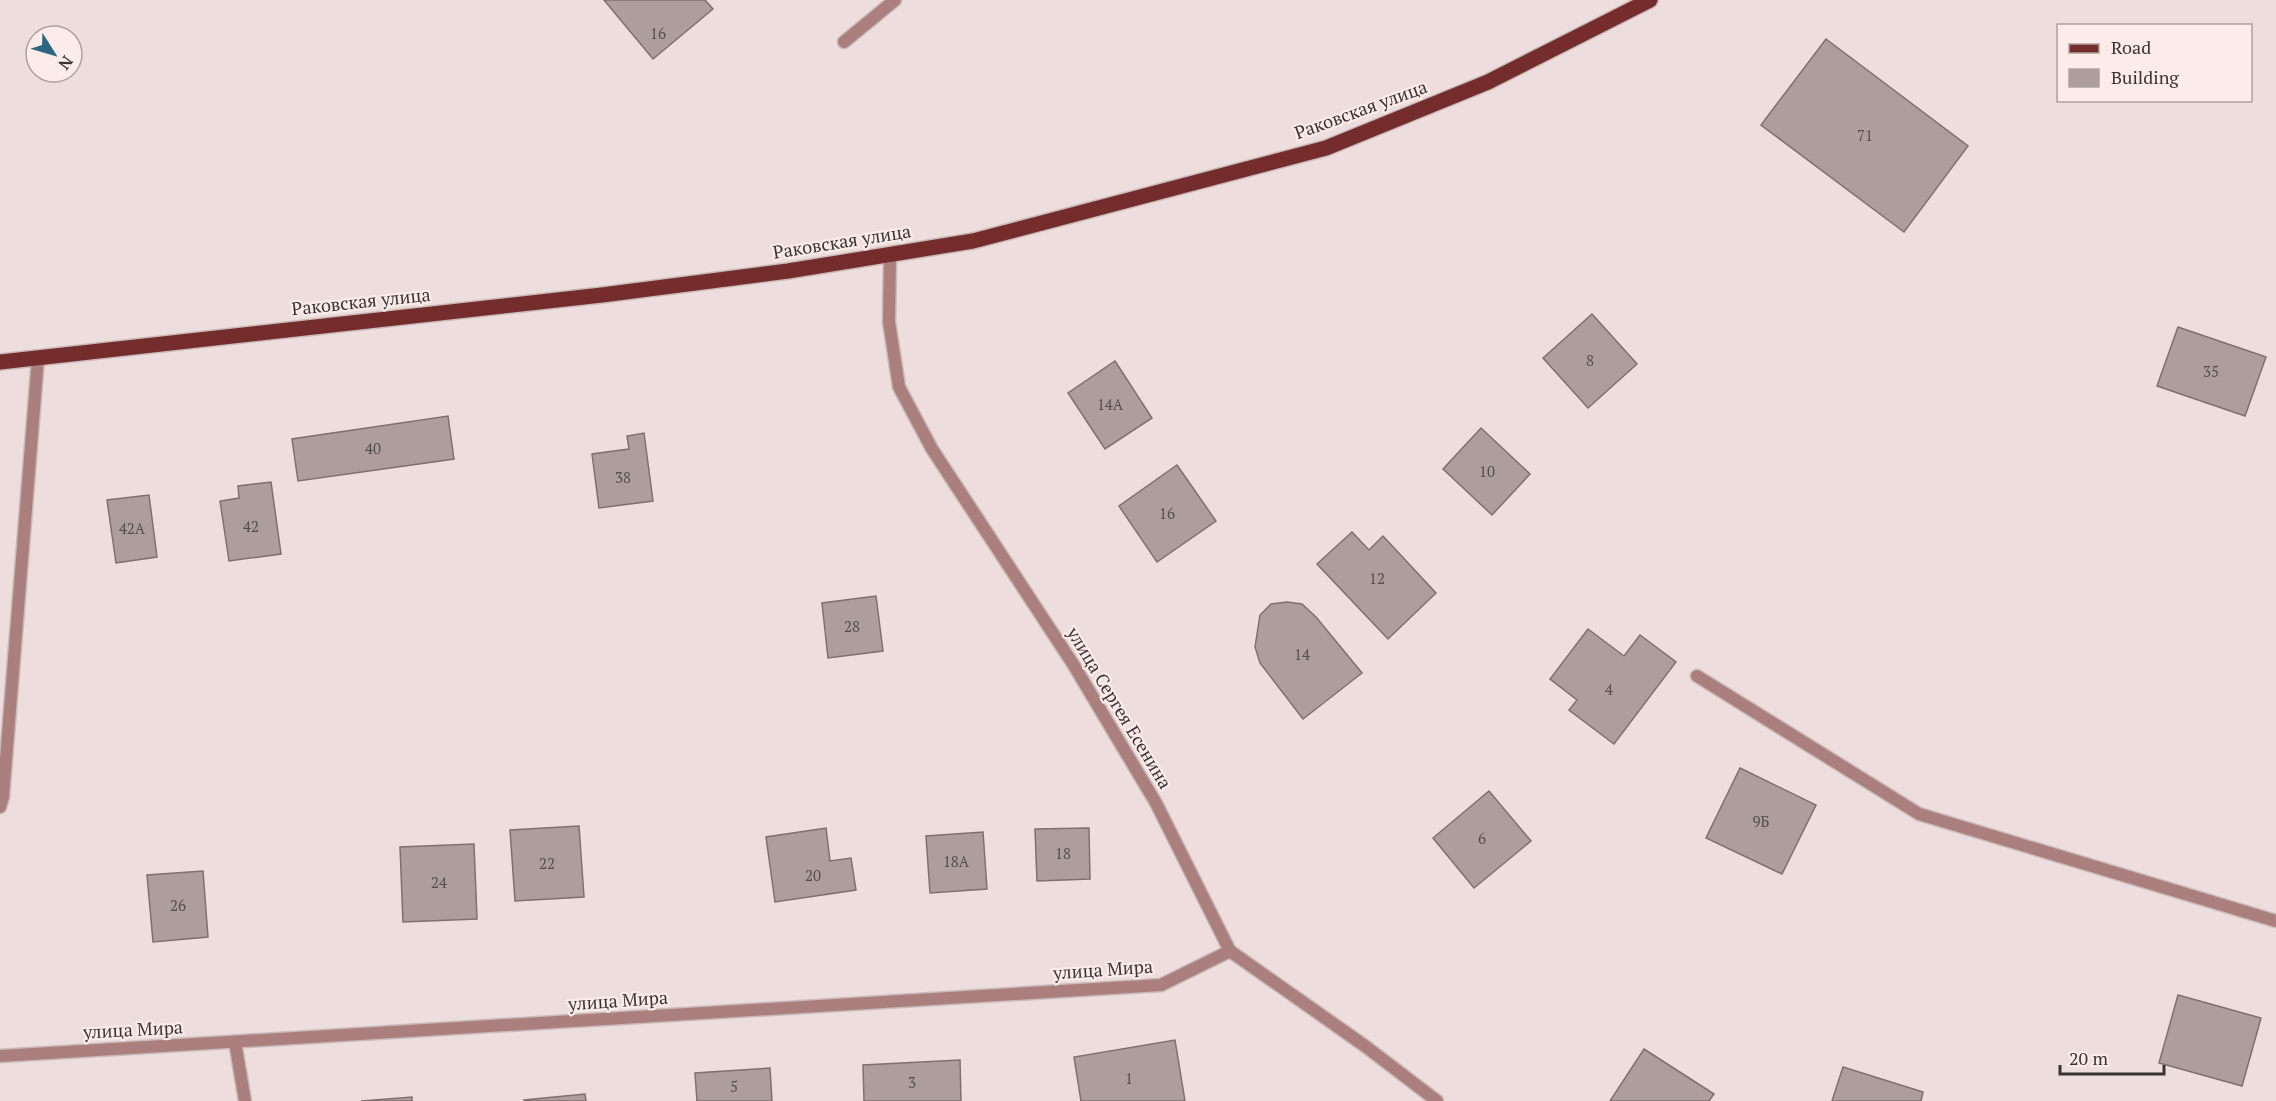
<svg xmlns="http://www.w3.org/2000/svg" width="2276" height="1101" font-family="'PT Serif',serif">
<rect width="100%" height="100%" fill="#eddddc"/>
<g fill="#ad9e9d" stroke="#7e706f" stroke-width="1.5">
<polygon points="604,0 705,0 713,9 653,59"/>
<polygon points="1826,39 1968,146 1904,232 1761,125"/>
<polygon points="1592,314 1637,364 1588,408 1543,358"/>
<polygon points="2178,327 2266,357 2245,416 2157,386"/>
<polygon points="1115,361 1152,418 1105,449 1068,393"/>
<polygon points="448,416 454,459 298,481 292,439"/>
<polygon points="1481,428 1530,474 1492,515 1443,469"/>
<polygon points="644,433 653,501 599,508 592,454 629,449 627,436"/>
<polygon points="1177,465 1216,521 1157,562 1119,506"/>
<polygon points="271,482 281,554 229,561 220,501 239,498 238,486"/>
<polygon points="149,495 157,557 116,563 107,500"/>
<polygon points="1352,532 1369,550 1383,536 1436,593 1388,639 1317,564"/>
<polygon points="876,596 883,651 828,658 822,603"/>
<polygon points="1287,602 1302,604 1316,617 1362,673 1303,719 1260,663 1255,647 1260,615 1271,604"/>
<polygon points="1588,629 1624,656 1640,635 1676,662 1614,744 1569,710 1577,700 1550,679"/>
<polygon points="1740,768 1816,805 1782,874 1706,838"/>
<polygon points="1489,791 1531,841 1474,888 1433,838"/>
<polygon points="579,826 584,897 515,901 510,830"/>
<polygon points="826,828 830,861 851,858 856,890 775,902 766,837"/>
<polygon points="1089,828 1090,879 1037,881 1035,829"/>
<polygon points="983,832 987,889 930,893 926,836"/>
<polygon points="474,844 477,919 403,922 400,847"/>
<polygon points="203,871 208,937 153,942 147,875"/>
<polygon points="2178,995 2261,1018 2242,1086 2159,1063"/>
<polygon points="1175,1040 1185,1101 1081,1101 1074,1057"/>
<polygon points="1644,1049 1714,1094 1709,1101 1610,1101"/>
<polygon points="960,1060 961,1101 864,1101 863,1065"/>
<polygon points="1843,1067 1923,1092 1921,1101 1832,1101"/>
<polygon points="770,1068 772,1101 697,1101 695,1073"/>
<polygon points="585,1094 586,1101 524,1101 524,1100"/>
<polygon points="412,1097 412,1101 361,1101"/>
</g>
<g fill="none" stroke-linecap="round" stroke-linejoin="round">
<g stroke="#c9bbba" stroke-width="15">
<polyline id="lane" points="1697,676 1919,814 2276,921"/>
</g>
<g stroke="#c9bbba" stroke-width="15">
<g id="street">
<polyline points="844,42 895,0"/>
<polyline points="890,255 889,322 899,387 932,449 1073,664 1156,803 1230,951 1365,1046 1437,1101"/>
<polyline points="0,807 3,797 38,358"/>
<polyline points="235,1042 245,1101"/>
<polyline points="0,1056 1161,985 1230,951"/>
</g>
</g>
<g stroke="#c9bbba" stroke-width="18">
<polyline id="primary" points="0,362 602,295 788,271 973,241 1326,148 1488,82 1650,0"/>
</g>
<use href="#lane" stroke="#ab7f7d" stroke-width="12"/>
<use href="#street" stroke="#ab7f7d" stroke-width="12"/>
<use href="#primary" stroke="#752c2c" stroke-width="15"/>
</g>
<g text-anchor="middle" stroke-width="4.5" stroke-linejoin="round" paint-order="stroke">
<g font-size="15" fill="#564e4e">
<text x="658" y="39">16</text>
<text x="1865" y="141">71</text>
<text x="1590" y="366">8</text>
<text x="2211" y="377">35</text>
<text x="1110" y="410">14А</text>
<text x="373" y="454">40</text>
<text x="1487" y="477">10</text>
<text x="623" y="483">38</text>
<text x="1167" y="519">16</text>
<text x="251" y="532">42</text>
<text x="132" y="534">42А</text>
<text x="1377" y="584">12</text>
<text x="852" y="632">28</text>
<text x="1302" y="660">14</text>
<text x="1609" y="695">4</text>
<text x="1761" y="827">9Б</text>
<text x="1482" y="844">6</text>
<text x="1063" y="859">18</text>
<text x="956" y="867">18А</text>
<text x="547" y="869">22</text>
<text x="813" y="881">20</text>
<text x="439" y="888">24</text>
<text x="178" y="911">26</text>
<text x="1129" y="1084">1</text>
<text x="912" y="1088">3</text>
<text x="734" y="1092">5</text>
</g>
<g font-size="18" fill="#393333" stroke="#fbebe9">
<text transform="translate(1361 110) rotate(-20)" y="6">Раковская улица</text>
<text transform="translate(842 242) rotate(-9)" y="6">Раковская улица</text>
<text transform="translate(361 302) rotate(-6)" y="6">Раковская улица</text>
<text transform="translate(1119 708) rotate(59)" y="6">улица Сергея Есенина</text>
<text transform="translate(1103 970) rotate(-4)" y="6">улица Мира</text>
<text transform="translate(618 1001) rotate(-4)" y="6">улица Мира</text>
<text transform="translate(133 1030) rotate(-3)" y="6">улица Мира</text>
</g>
</g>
<rect x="2057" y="24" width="195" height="78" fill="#fbebe9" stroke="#ada1a0" stroke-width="1.5"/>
<rect x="2069" y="44" width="30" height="9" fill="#752c2c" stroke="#ada1a0" stroke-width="1.5"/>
<text x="2111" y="54" font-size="18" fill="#393333">Road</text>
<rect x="2069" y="69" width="30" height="18" fill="#ad9e9d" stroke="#ada1a0" stroke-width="1.5"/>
<text x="2111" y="84" font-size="18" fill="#393333">Building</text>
<g transform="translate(54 54) rotate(127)"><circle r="28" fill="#fbebe9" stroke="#ada1a0" stroke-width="1.5"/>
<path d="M0-4.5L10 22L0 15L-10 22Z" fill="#2e6580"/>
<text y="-9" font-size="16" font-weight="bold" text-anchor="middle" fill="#393333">N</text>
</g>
<path d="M2060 1065v9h104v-9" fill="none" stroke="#393333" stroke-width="3"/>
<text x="2069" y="1065" font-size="18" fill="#393333" stroke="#fbebe9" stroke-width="4.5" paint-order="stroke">20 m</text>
</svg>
